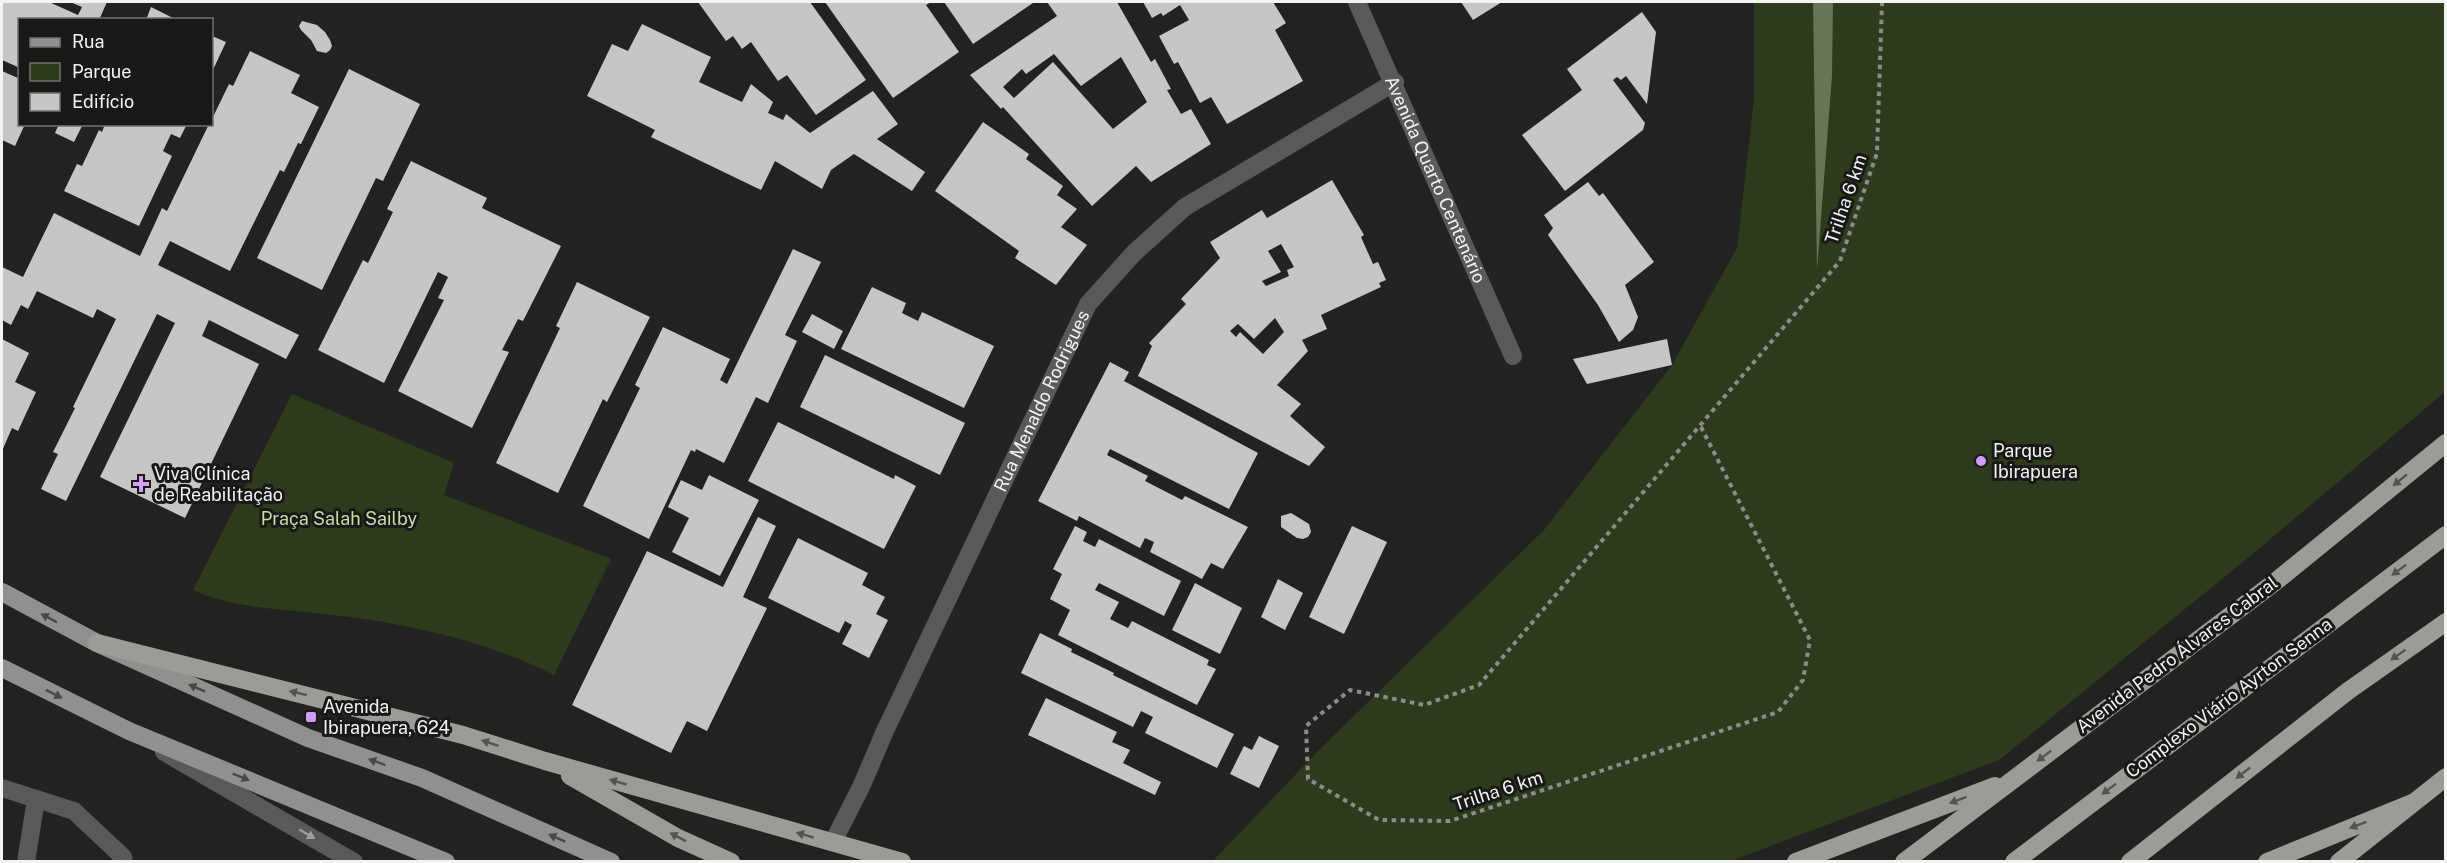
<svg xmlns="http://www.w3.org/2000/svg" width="2447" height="863" font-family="'Public Sans',sans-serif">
<rect width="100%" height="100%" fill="#222320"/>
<g fill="#2d3a1c">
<polygon points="1754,2 2445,2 2445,392 2243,562 1999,760 1731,861 1212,862 1319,750 1544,530 1672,365 1737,248 1754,99"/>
<path d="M292 394 454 463 444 495 611 559 554 675C489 641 397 621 324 614 284 609 230 608 193 590Z"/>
</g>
<polygon fill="#667554" points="1813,2 1833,2 1832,76 1817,270"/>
<g fill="#c5c7c4" fill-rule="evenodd">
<polygon points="2,2 45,3 49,2 78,15 82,7 70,2 107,2 99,20 20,20 20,68 2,60"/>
<polygon points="698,2 810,2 866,80 816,115 787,75 778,81 751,42 742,49 733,36 726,41"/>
<polygon points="825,2 931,2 926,5 959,52 893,98"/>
<polygon points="944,2 1032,2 1033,3 973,44"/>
<path d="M1047 2H1117L1151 62 1155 59 1171 89 1167 90 1181 114 1191 109 1211 144 1151 182 1136 166 1092 206 1003 107 1001 109 970 75 1057 16ZM1054 54 1081 86 1121 57 1147 102 1113 129 1053 62 1014 98 1003 87 1022 69 1026 74Z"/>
<polygon points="1143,2 1273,2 1286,23 1275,30 1303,81 1227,124 1211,97 1200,103 1178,62 1174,64 1159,36 1189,20 1180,5 1163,16 1161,13 1152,18"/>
<polygon points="1461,2 1502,2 1473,20"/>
<polygon points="151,7 177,20 146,20"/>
<polygon points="1642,12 1656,32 1647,104 1626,76 1621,80 1617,77 1613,80 1645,123 1643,130 1565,191 1522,135 1582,90 1567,69"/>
<polygon points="302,21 317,25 325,32 330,40 332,46 330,50 326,53 317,51 311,40 301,30 299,26"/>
<polygon points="642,24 711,57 699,82 742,102 751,84 773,102 768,113 783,120 786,114 810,133 873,91 898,124 877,139 925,172 912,191 854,154 831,170 822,189 775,161 761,190 651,137 655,130 587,96 612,44 628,51"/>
<polygon points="212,36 226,42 212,72"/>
<polygon points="250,51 300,75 291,93 319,107 301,144 298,143 284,172 280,170 230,271 170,241 158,265 299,335 286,359 209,320 202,336 259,364 185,518 100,477 175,323 157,314 66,501 41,489 58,454 53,452 75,408 73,407 116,319 97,309 93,318 37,291 28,309 21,305 11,325 2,320 2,267 23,277 54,213 140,256 162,208 167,211 209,124 212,124 212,119 229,84 233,86"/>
<polygon points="349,69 420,104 383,181 376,178 322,290 257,258"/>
<polygon points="2,71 20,79 20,124 25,124 15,146 2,140"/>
<polygon points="983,122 1029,154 1026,159 1063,186 1057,195 1077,209 1061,227 1087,245 1056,285 1015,258 1019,251 935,191"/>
<polygon points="59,124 83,124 74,142 55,133"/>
<polygon points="105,124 187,124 180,138 171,134 163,151 172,156 139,226 64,191 77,164 82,166 99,130 102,132"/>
<polygon points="411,161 487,198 482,208 561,246 523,321 518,319 502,350 509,352 472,428 398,391 444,300 438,298 448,277 438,272 384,383 318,350 363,260 368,263 393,212 387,209"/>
<path d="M1332 180 1364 235 1361 237 1373 264 1378 262 1386 280 1379 283 1381 287 1321 315 1327 329 1302 340 1308 351 1277 385 1301 404 1290 416 1325 447 1309 466 1138 376 1152 346 1149 343 1186 304 1181 299 1220 258 1210 242 1262 210 1267 218ZM1281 244 1294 267 1287 270 1289 276 1266 286 1262 281 1281 272 1268 251ZM1275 318 1284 332 1263 354 1240 332 1236 337 1230 331 1238 324 1254 339Z"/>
<polygon points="1588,182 1599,196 1603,193 1654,262 1625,285 1638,317 1633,330 1619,342 1598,305 1548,235 1553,228 1544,215"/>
<polygon points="793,249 821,262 785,335 797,341 768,403 756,397 724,463 696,449 695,452 691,450 649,539 583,506 640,388 635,385 663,327 730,359 720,380 727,384"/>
<polygon points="577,282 650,317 607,402 603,399 558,493 496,463 560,328 556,326"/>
<polygon points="872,287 906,303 902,313 918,321 922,312 994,346 964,408 841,349"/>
<polygon points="812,314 843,331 834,349 802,332"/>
<polygon points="2,339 29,353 15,382 36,392 18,431 12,428 2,451"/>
<polygon points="1667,339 1672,365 1587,384 1573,359"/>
<polygon points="825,355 965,423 940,475 800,407"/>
<polygon points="1110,362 1129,372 1124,381 1258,453 1229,509 1110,449 1107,455 1148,476 1145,481 1182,500 1185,496 1248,527 1223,569 1211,563 1202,579 1150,552 1154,542 1145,538 1140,548 1079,516 1077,521 1038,501"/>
<polygon points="778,422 894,479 895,475 916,486 884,549 748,481"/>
<polygon points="709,475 759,500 720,576 672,552 689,518 668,507 681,480 702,490"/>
<polygon points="1291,513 1309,524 1311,532 1308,537 1303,539 1297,538 1281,527 1281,516"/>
<polygon points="758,517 776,526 743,597 767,608 707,731 687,721 671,753 572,705 647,551 723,587"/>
<polygon points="1075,526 1087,532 1083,541 1095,547 1099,539 1181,581 1164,616 1099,583 1095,590 1119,602 1110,619 1128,628 1132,621 1209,660 1207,665 1216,669 1197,705 1058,635 1070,610 1050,599 1062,574 1053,569"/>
<polygon points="1352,526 1387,542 1344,634 1309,617"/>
<polygon points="798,538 868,573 862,585 885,597 876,614 888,620 869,658 842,644 852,625 845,621 839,633 768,598"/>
<polygon points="1278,579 1303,593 1285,630 1261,617"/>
<polygon points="1195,583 1242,608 1220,654 1172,630"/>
<polygon points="1040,633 1072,649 1071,652 1114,673 1113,675 1234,734 1217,768 1145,733 1153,717 1141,711 1133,727 1021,673"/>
<polygon points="1046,698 1117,732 1112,742 1130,750 1123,763 1161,782 1155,795 1028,735"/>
<polygon points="1259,736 1279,746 1259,788 1230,774 1244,746 1252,750"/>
</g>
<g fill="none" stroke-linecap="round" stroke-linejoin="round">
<polyline stroke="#8b8c8a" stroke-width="4" stroke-dasharray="4.5 4.5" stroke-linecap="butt" points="1701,427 1810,640 1803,680 1778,712 1450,821 1379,820 1308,779 1306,726 1350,690 1424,705 1479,685 1840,261 1877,153 1882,2"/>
<g stroke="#595a58" stroke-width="18">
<polyline points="2,788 74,811 123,857 124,862"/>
<polyline points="26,862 36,799"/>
</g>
<g stroke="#595a58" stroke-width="18">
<polyline points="164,752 354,862"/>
<path id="s1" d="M833 842 861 787 885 731 1088 304 1134 253 1185 207 1395 82"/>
</g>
<path stroke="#595a58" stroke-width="18" id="s2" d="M1357 2 1513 356"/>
<g stroke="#8f918e" stroke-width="18">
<polyline points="2,592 97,643 308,738 422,778 611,862"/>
<polyline points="2,668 129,731 446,862"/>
</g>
<g stroke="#9a9c98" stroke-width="18">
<polyline points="97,643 463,735 545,761 902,862"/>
<polyline points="570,776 678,838 731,862"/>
<polyline points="1796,862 1995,786"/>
<polyline points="1904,862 2275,582 2446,443"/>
<polyline points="2014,862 2446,535"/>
<polyline points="2130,862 2348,691 2446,622"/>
<polyline points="2267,862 2412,803"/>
<polyline points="2339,862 2446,777"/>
</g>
</g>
<defs><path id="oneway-solid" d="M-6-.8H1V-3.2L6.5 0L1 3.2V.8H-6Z" transform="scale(1.5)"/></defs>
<g fill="#525451">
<use href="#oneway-solid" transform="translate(2400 480) rotate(141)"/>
<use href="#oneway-solid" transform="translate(2399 570) rotate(143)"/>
<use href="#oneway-solid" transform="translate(2398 655) rotate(145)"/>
<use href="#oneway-solid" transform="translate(298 693) rotate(-166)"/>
<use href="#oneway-solid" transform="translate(490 743) rotate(-162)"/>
<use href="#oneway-solid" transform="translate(2044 756) rotate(143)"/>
<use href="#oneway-solid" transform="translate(2243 773) rotate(142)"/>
<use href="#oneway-solid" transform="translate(618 782) rotate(-164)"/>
<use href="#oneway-solid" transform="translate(2109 789) rotate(143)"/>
<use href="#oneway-solid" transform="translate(1958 800) rotate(159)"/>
<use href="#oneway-solid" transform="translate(2358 825) rotate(159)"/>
<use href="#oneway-solid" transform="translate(805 835) rotate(-164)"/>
<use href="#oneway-solid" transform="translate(678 837) rotate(-153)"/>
</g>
<g fill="#484947">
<use href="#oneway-solid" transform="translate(49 618) rotate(-152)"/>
<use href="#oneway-solid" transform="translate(197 688) rotate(-156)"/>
<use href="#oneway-solid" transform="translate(54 694) rotate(27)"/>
<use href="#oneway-solid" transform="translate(377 762) rotate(-160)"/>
<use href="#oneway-solid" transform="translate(241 777) rotate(22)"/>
<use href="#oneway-solid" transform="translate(557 838) rotate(-156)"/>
</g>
<use fill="#9e9f9d" href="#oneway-solid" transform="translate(307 834) rotate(30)"/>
<g fill="#d19dfe" stroke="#181917" stroke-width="2">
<circle cx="1981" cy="461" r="6"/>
<path d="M138 475h6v6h6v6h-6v6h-6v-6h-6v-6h6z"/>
<rect x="305" y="711" width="12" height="12" rx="3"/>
</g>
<g text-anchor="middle" stroke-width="6" stroke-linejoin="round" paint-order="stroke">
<g font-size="18" fill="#f3f4f2" stroke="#181917">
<text dy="6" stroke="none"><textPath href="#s2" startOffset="194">Avenida Quarto Centenário</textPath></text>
<text transform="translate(1846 199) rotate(-71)" y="6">Trilha 6 km</text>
<text dy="6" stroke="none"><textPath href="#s1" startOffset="488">Rua Menaldo Rodrigues</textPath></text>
<text transform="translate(2177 655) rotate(-37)" y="6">Avenida Pedro Álvares Cabral</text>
<text transform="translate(2229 698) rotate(-37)" y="6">Complexo Viário Ayrton Senna</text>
<text transform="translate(1498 791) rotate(-18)" y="6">Trilha 6 km</text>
</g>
<g font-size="18" fill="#f3f4f2" stroke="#181917" text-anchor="start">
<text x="1993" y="457">Parque<tspan x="1993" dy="21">Ibirapuera</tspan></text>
<text x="154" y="480">Viva Clínica<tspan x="154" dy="21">de Reabilitação</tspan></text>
<text x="323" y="713">Avenida<tspan x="323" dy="21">Ibirapuera, 624</tspan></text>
</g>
<g font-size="18" fill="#c4dea4" stroke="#181917">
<text x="339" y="525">Praça Salah Sailby</text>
</g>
</g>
<rect width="2447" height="863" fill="none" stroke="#f3f4f2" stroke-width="6"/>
<rect x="18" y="18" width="195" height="108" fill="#181917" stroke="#70716f" stroke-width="1.5"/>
<rect x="30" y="38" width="30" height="9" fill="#8f918e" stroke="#70716f" stroke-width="1.5"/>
<text x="72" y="48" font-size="18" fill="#f3f4f2">Rua</text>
<rect x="30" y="63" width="30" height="18" fill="#2d3a1c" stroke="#70716f" stroke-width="1.5"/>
<text x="72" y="78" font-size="18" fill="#f3f4f2">Parque</text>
<rect x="30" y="93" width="30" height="18" fill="#c5c7c4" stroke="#70716f" stroke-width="1.5"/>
<text x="72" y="108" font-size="18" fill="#f3f4f2">Edifício</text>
</svg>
